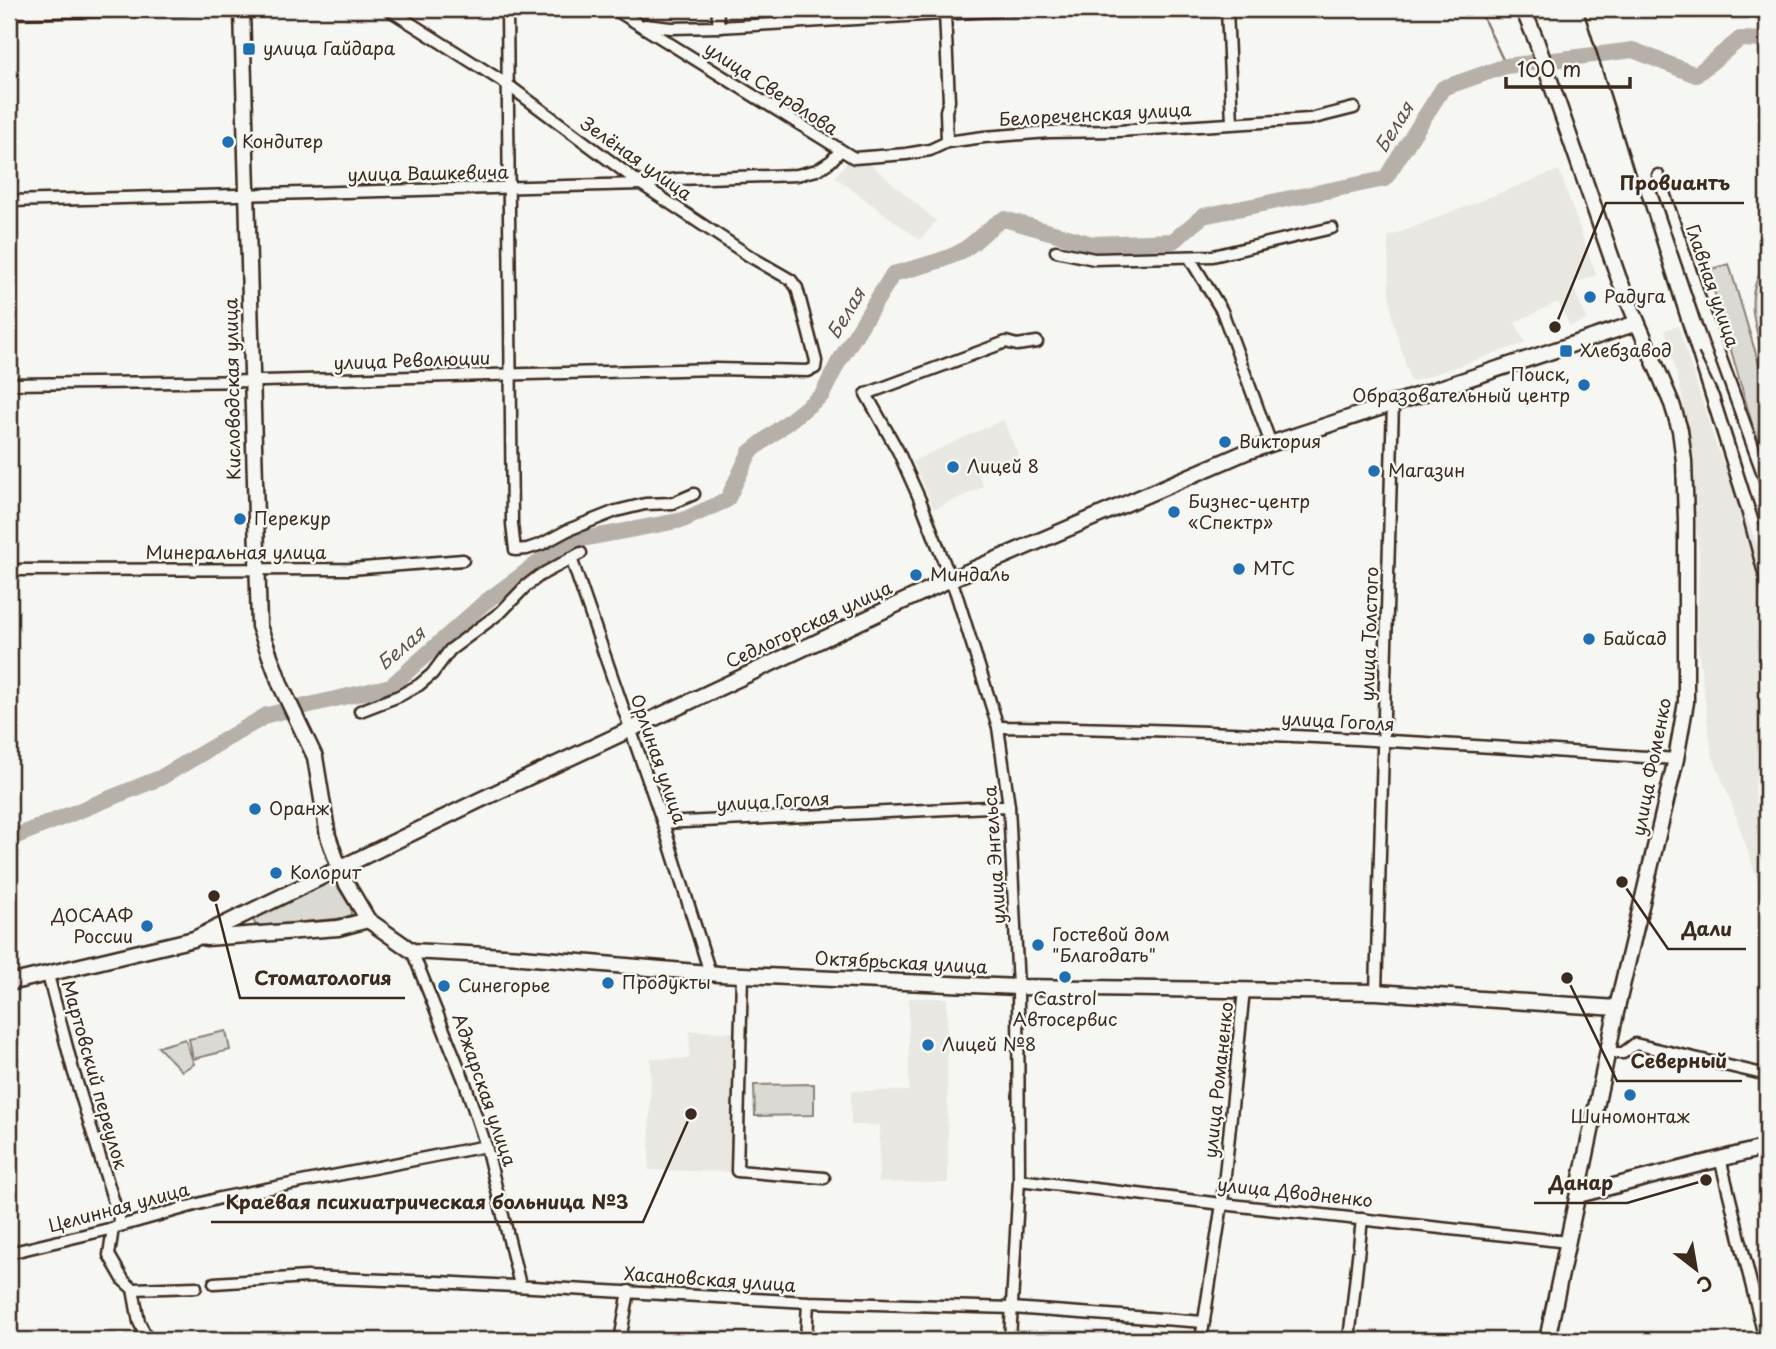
<svg xmlns="http://www.w3.org/2000/svg" width="1776" height="1349" font-family="'Playpen Sans',sans-serif">
<rect width="100%" height="100%" fill="#f6f6f2"/>
<filter id="ink" filterUnits="userSpaceOnUse"><feTurbulence type="fractalNoise" baseFrequency=".0143" numOctaves="2"/><feDisplacementMap in="SourceGraphic" scale="14" xChannelSelector="R" yChannelSelector="G"/><feConvolveMatrix kernelMatrix="1 2 1 2 8 2 1 2 1" color-interpolation-filters="sRGB"/></filter>
<g filter="url(#ink)">
<g fill="#e8e7e2">
<polygon points="848,161 855,166 868,162 936,221 920,240 835,177"/>
<polygon points="1559,170 1596,275 1572,284 1587,320 1570,326 1558,302 1515,322 1525,343 1411,382 1393,321 1389,291 1388,237"/>
<polygon points="1678,326 1716,445 1767,568 1767,909 1733,807 1712,755 1697,639 1699,551 1683,399 1665,330"/>
<polygon points="1003,420 1018,455 978,473 983,487 934,509 913,461"/>
<polygon points="909,998 947,998 948,1183 879,1182 880,1125 851,1125 851,1091 909,1091"/>
<polygon points="690,1031 735,1032 731,1172 649,1170 651,1058 689,1059"/>
</g>
<g fill="#dad9d3" stroke="#8a8278" stroke-width="2">
<polygon points="1729,264 1767,391 1767,438 1757,441 1708,270"/>
<path d="M1767 264V367C1757 332 1740 295 1767 264Z"/>
<polygon points="332,878 351,908 351,914 346,918 259,926 255,924 253,919 256,915"/>
<polygon points="226,1031 230,1050 193,1059 189,1039"/>
<polygon points="185,1039 194,1064 182,1071 158,1047"/>
<polygon points="814,1084 814,1115 755,1116 754,1085"/>
</g>
<g fill="none" stroke-linecap="round" stroke-linejoin="round">
<polyline stroke="#857a71" stroke-width="2.5" points="1479,9 1506,66"/>
<path stroke="#b6b0a9" stroke-width="16" d="M9 839 160 778 267 715 391 686 484 603 546 557 577 540 683 520 727 500 750 452 822 395 838 363 893 274C914 268 937 263 956 254 975 246 986 227 1004 219L1092 244 1173 241 1203 216 1385 179 1443 88 1506 66 1633 50 1696 75 1740 39 1767 40"/>
<g stroke="#3b2a1e" stroke-width="15">
<g id="street">
<polyline points="507,9 512,524 515,550 527,549 542,544 568,530 616,511 645,504 673,503 694,494"/>
<polyline points="614,9 854,158 906,154 930,150 947,142 984,137 1049,132 1118,131 1310,119 1354,108"/>
<polyline points="717,9 719,27"/>
<polyline points="1227,9 1232,123"/>
<polyline points="1672,9 1688,11 1733,9"/>
<polyline points="9,13 185,9"/>
<polyline points="945,13 949,101 946,111 947,142"/>
<polyline points="645,25 671,28 719,27 1026,9"/>
<polyline points="1658,175 1707,320 1767,485"/>
<polyline points="9,201 641,184 678,179 797,175 817,170 831,161 840,151"/>
<polyline points="1056,251 1094,259 1213,256 1332,228"/>
<polyline points="1189,257 1222,311 1271,444"/>
<polyline points="9,384 263,381 716,369 808,371 815,368 816,361 797,288 791,280 751,257 641,184 508,85 388,9"/>
<polyline points="571,558 663,823 710,973"/>
<polyline points="9,570 351,569 463,560"/>
<polyline points="360,711 399,696 419,685 432,674 450,650 502,611 526,586 539,576 581,553"/>
<path d="M998 727C1225 729 1450 744 1676 759"/>
<polyline points="663,823 1009,806"/>
<polyline points="412,951 464,1080 486,1146 520,1285"/>
<polyline points="48,975 73,1070 121,1225"/>
<polyline points="742,975 737,1171 824,1178"/>
<polyline points="1376,992 1393,403"/>
<polyline points="1609,1053 1623,1053 1635,1044 1767,1075"/>
<polyline points="1720,1158 1765,1340"/>
<polyline points="1019,1180 1222,1204 1568,1242"/>
<polyline points="113,1228 109,1255 124,1281 133,1289 139,1322 148,1340"/>
<polyline points="9,1253 113,1228 220,1198 486,1146"/>
<polyline points="214,1283 307,1277 438,1282 808,1302 1012,1308 1204,1322"/>
<polyline points="133,1289 196,1287"/>
<polyline points="620,1340 629,1291"/>
<polyline points="806,1340 808,1302"/>
<polyline points="1010,1340 1019,1180 1018,987 1009,806 998,727 956,593 920,500 898,451 866,394 1006,342 1017,345 1037,342"/>
<polyline points="1201,1340 1222,1204 1244,990"/>
<polyline points="1349,1340 1362,1219"/>
</g>
</g>
<g stroke="#3b2a1e" stroke-width="19">
<g id="secondary">
<polyline points="242,9 259,626 281,686 315,757 328,836 342,876 368,920 412,951 522,957 719,974 1018,987 1376,992 1617,1008"/>
<polyline points="1523,9 1536,40 1619,279 1672,404 1680,430 1684,461 1686,520 1686,702 1676,759 1618,1003 1547,1340"/>
<polyline points="206,938 338,928 368,920"/>
<polyline points="9,983 194,939 480,800 951,579 1246,452 1637,323"/>
<polyline points="1578,1195 1767,1147"/>
</g>
</g>
<use href="#street" stroke="#f6f6f2" stroke-width="10"/>
<use href="#secondary" stroke="#f6f6f2" stroke-width="14"/>
<g stroke="#3b2a1e" stroke-width="2.5">
<polyline points="1583,9 1740,508 1767,609"/>
<polyline points="1699,354 1719,395 1767,546"/>
</g>
</g>
</g>
<g fill="#1f6fb2" stroke="#f6f6f2" stroke-width="2.5">
<rect x="242" y="42" width="14" height="14" rx="3.5"/>
<circle cx="228" cy="142" r="7"/>
<circle cx="1590" cy="297" r="7"/>
<rect x="1559" y="344" width="14" height="14" rx="3.5"/>
<circle cx="1584" cy="385" r="7"/>
<circle cx="1225" cy="442" r="7"/>
<circle cx="953" cy="467" r="7"/>
<circle cx="1374" cy="471" r="7"/>
<circle cx="1174" cy="512" r="7"/>
<circle cx="240" cy="519" r="7"/>
<circle cx="1239" cy="569" r="7"/>
<circle cx="916" cy="575" r="7"/>
<circle cx="1589" cy="639" r="7"/>
<circle cx="255" cy="809" r="7"/>
<circle cx="276" cy="873" r="7"/>
<circle cx="147" cy="926" r="7"/>
<circle cx="1038" cy="945" r="7"/>
<circle cx="1065" cy="977" r="7"/>
<circle cx="608" cy="983" r="7"/>
<circle cx="444" cy="986" r="7"/>
<circle cx="928" cy="1045" r="7"/>
<circle cx="1630" cy="1095" r="7"/>
</g>
<g text-anchor="middle" stroke-width="5" stroke-linejoin="round" paint-order="stroke">
<g font-size="18" fill="#3b2a1e" stroke="#f6f6f2" text-anchor="start">
<text x="263" y="55">улица Гайдара</text>
<text x="242" y="148">Кондитер</text>
<text x="1604" y="303">Радуга</text>
<text x="1580" y="357">Хлебзавод</text>
<text x="1570" y="381" text-anchor="end">Поиск,<tspan x="1570" dy="21">Образовательный центр</tspan></text>
<text x="1239" y="448">Виктория</text>
<text x="967" y="473">Лицей 8</text>
<text x="1388" y="477">Магазин</text>
<text x="1188" y="508">Бизнес-центр<tspan x="1188" dy="21">«Спектр»</tspan></text>
<text x="254" y="525">Перекур</text>
<text x="1253" y="575">МТС</text>
<text x="930" y="581">Миндаль</text>
<text x="1603" y="645">Байсад</text>
<text x="269" y="815">Оранж</text>
<text x="290" y="879">Колорит</text>
<text x="133" y="922" text-anchor="end">ДОСААФ<tspan x="133" dy="21">России</tspan></text>
<text x="1052" y="941">Гостевой дом<tspan x="1052" dy="21">"Благодать"</tspan></text>
<text x="622" y="989">Продукты</text>
<text x="458" y="992">Синегорье</text>
<text x="1065" y="1005" text-anchor="middle">Castrol<tspan x="1065" dy="21">Автосервис</tspan></text>
<text x="942" y="1051">Лицей №8</text>
<text x="1630" y="1123" text-anchor="middle">Шиномонтаж</text>
</g>
<g font-size="18" fill="#3b2a1e" stroke="#f6f6f2">
<text transform="translate(771 89) rotate(33)" y="6">улица Свердлова</text>
<text transform="translate(1095 115) rotate(-3)" y="6">Белореченская улица</text>
<text transform="translate(636 159) rotate(35)" y="6">Зелёная улица</text>
<text transform="translate(428 174) rotate(-1)" y="6">улица Вашкевича</text>
<text transform="translate(1712 286) rotate(71)" y="6">Главная улица</text>
<text transform="translate(412 361) rotate(-2)" y="6">улица Революции</text>
<text transform="translate(233 389) rotate(-91)" y="6">Кисловодская улица</text>
<text x="236" y="559">Минеральная улица</text>
<text transform="translate(809 625) rotate(-25)" y="6">Седлогорская улица</text>
<text transform="translate(1370 634) rotate(-88)" y="6">улица Толстого</text>
<text transform="translate(1338 722) rotate(3)" y="6">улица Гоголя</text>
<text transform="translate(658 759) rotate(71)" y="6">Орлиная улица</text>
<text transform="translate(1652 767) rotate(-79)" y="6">улица Фоменко</text>
<text transform="translate(773 802) rotate(-3)" y="6">улица Гоголя</text>
<text transform="translate(995 855) rotate(-94)" y="6">улица Энгельса</text>
<text transform="translate(901 963) rotate(3)" y="6">Октябрьская улица</text>
<text transform="translate(94 1075) rotate(74)" y="6">Мартовский переулок</text>
<text transform="translate(1219 1080) rotate(-84)" y="6">улица Романенко</text>
<text transform="translate(484 1090) rotate(71)" y="6">Аджарская улица</text>
<text transform="translate(1295 1193) rotate(6)" y="6">улица Дводненко</text>
<text transform="translate(119 1208) rotate(-15)" y="6">Целинная улица</text>
<text transform="translate(710 1280) rotate(4)" y="6">Хасановская улица</text>
</g>
<g font-size="19" font-style="italic" fill="#605248" stroke="#f6f6f2">
<text transform="translate(1394 127) rotate(-58)" y="7">Белая</text>
<text transform="translate(846 313) rotate(-59)" y="7">Белая</text>
<text transform="translate(401 648) rotate(-40)" y="7">Белая</text>
</g>
</g>
<path fill="none" stroke="#3b2a1e" stroke-width="2.5" d="M1555 327L1606 203H1744M1622 882L1668 949H1746M214 896L240 998H405M1567 978L1617 1081H1742M1706 1180L1627 1203H1534M691 1114L643 1222H211"/>
<g fill="#3b2a1e" stroke="#f6f6f2" stroke-width="2.5">
<circle cx="1555" cy="327" r="7"/>
<circle cx="1622" cy="882" r="7"/>
<circle cx="214" cy="896" r="7"/>
<circle cx="1567" cy="978" r="7"/>
<circle cx="1706" cy="1180" r="7"/>
<circle cx="691" cy="1114" r="7"/>
</g>
<g font-size="19" text-anchor="middle" font-weight="bold" fill="#3b2a1e" stroke="#f6f6f2" stroke-width="5" stroke-linejoin="round" paint-order="stroke">
<text x="1675" y="190">Провиантъ</text>
<text x="1707" y="936">Дали</text>
<text x="323" y="985">Стоматология</text>
<text x="1679" y="1068">Северный</text>
<text x="1581" y="1190">Данар</text>
<text x="427" y="1209">Краевая психиатрическая больница №3</text>
</g>
<rect width="1776" height="1349" fill="none" stroke="#f6f6f2" stroke-width="35"/>
<rect x="18" y="18" width="1741" height="1314" fill="none" stroke="#3b2a1e" stroke-width="2.5" filter="url(#ink)"/>
<g transform="translate(1696 1269) rotate(149)" stroke="#f6f6f2" stroke-width="5" paint-order="stroke">
<path d="M0-5L12 26L0 18L-12 26Z" fill="#3b2a1e"/>
<text y="-10" font-size="19" font-weight="bold" text-anchor="middle" fill="#3b2a1e">С</text>
</g>
<path d="M1506 77v10h124v-10" fill="none" stroke="#3b2a1e" stroke-width="3.5"/>
<text x="1517" y="77" font-size="21" fill="#3b2a1e" stroke="#f6f6f2" stroke-width="5" paint-order="stroke">100 m</text>
</svg>
